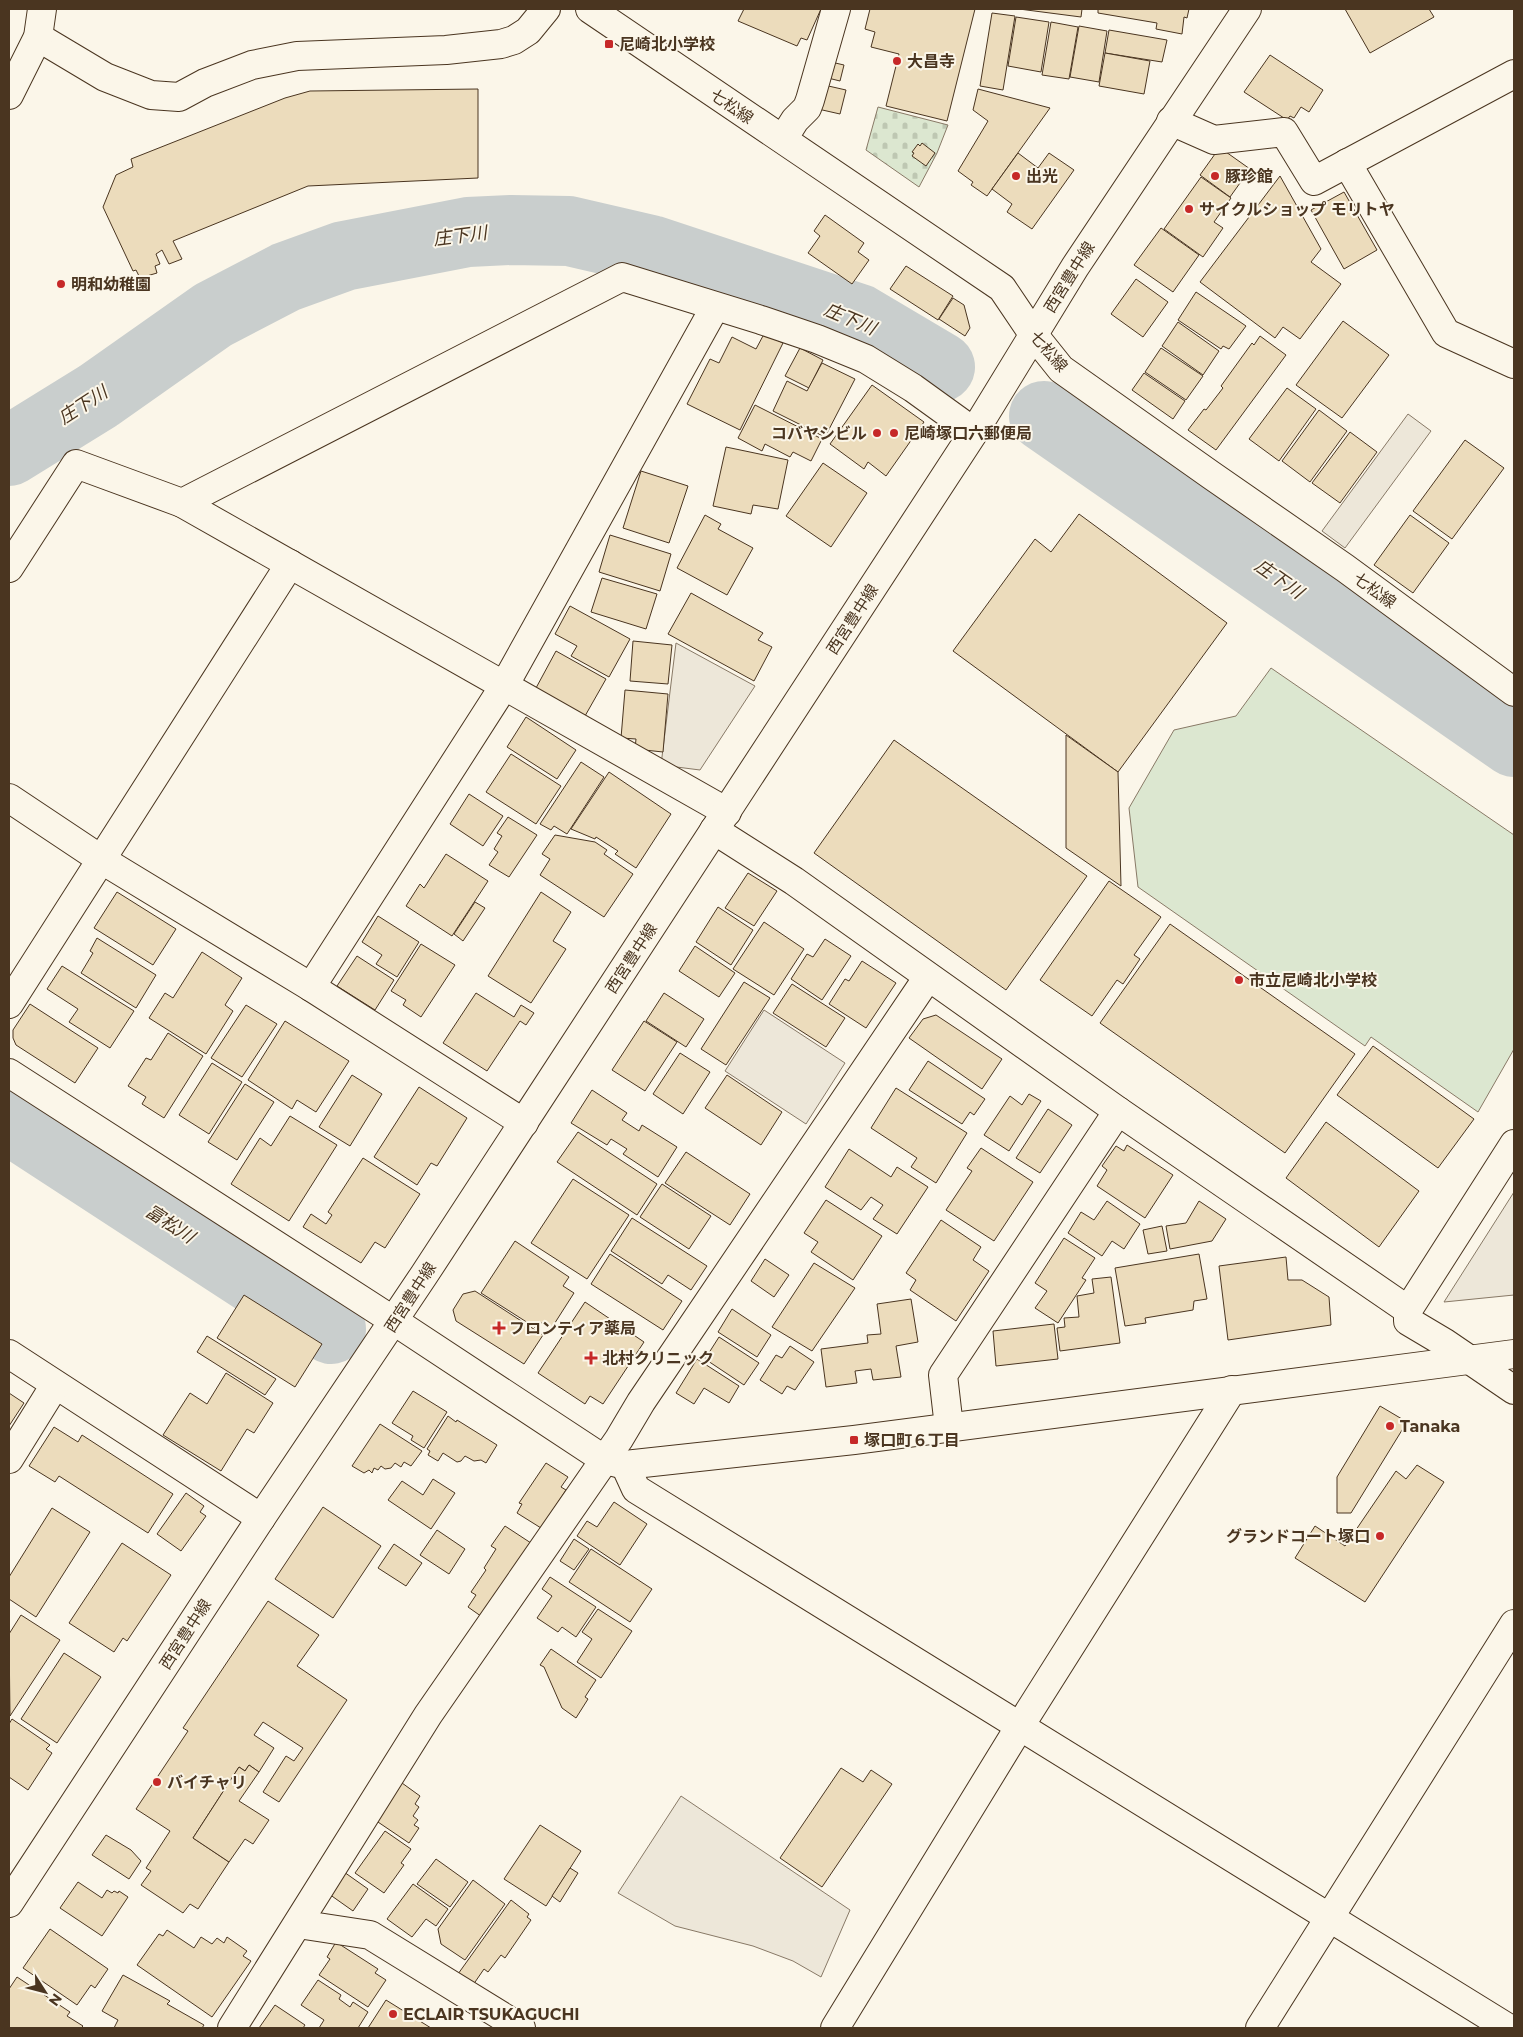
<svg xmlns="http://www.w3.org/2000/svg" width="1523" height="2037" font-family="Montserrat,'Noto Sans JP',sans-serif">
<defs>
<pattern id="cemetery-stones" width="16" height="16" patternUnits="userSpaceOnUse" patternTransform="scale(1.25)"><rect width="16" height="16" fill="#dce7d0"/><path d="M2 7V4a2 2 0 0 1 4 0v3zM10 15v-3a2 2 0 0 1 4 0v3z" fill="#bec7b2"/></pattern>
</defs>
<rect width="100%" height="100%" fill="#fbf6e9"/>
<polygon fill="#dce7d0" stroke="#887966" points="1271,668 1514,835 1514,1049 1478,1112 1371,1037 1365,1046 1138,887 1129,808 1174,730 1236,716"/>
<polygon fill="url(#cemetery-stones)" stroke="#887966" points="878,107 948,125 937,153 919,187 866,150"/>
<g fill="#ede7d9" stroke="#887966">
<polygon points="1408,414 1431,431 1345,548 1322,531"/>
<polygon points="676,643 755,686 700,770 661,765"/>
<polygon points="764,1010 845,1063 806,1124 725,1071"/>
<polygon points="1514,1192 1514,1295 1444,1302"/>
<polygon points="681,1796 850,1910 821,1977 793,1961 753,1946 675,1926 618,1893"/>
</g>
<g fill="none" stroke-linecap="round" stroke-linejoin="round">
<g stroke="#c9cecd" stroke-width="70">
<polyline points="1044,416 1514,742"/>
<polyline points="9,451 98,396 213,315 286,277 344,256 468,232 511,230 569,231 651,250 859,319 940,367"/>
<polyline points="9,1119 331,1329"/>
</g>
</g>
<g fill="#ecdcbc" stroke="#4a3520">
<polygon points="744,9 821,9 807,40 801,38 797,46 738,21"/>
<polygon points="870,9 975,9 947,121 886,106 899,54 871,47 875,32 865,29"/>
<polygon points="1019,9 1082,9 1081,17"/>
<polygon points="1098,9 1189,9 1187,18 1184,17 1182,34 1156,29 1157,23 1098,13"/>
<polygon points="1345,9 1429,9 1434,17 1370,53"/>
<polygon points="992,13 1015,16 1003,90 980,86"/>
<polygon points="1016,17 1049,22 1041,72 1008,66"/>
<polygon points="1051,22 1078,27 1069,79 1042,75"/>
<polygon points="1079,26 1107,31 1099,82 1070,77"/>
<polygon points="1109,30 1167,40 1162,62 1105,53"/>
<polygon points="1105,53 1150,61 1144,94 1099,86"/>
<polygon points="1270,55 1323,90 1309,112 1301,107 1294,118 1290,116 1287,120 1244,92"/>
<polygon points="831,62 844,65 840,81 828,78"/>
<polygon points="824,85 846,90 840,114 818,109"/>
<polygon points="478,89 478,178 308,186 173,241 182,259 169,264 162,250 156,254 160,264 155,266 157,273 140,278 136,270 133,271 103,207 116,175 133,167 131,159 285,98 310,91"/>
<polygon points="978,89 1050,108 987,196 971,185 973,182 958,171 988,121 973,110"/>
<polygon points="922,143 935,153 926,166 912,156 914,153 912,152 918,144 920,146"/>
<polygon points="1226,152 1250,169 1230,197 1200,175 1215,154"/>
<polygon points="1018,153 1038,168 1049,153 1074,170 1032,229 1007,212 1012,204 992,189"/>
<polygon points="1280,176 1321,249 1311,262 1341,284 1300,339 1283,327 1275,338 1200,282"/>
<polygon points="1201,177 1231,198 1214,222 1223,228 1203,257 1164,229"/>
<polygon points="1344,192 1377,250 1344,269 1311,210"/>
<polygon points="825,215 864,243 858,252 869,260 852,284 808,253 820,236 814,231"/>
<polygon points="1161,228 1199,255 1173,292 1134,265"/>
<polygon points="906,266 953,296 938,320 890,289"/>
<polygon points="1136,279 1168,302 1143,337 1111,314"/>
<polygon points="1196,292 1246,326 1229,349 1223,346 1221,349 1178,320"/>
<polygon points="953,298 964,305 970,328 965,336 939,319"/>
<polygon points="1343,321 1389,355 1342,418 1296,385"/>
<polygon points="1178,322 1219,351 1203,375 1162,346"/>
<polygon points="764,334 783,343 740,430 687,404 710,359 719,363 732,337 756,349"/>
<polygon points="1260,336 1286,355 1216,450 1188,430 1204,409 1206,410 1223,388 1221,386 1252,343 1254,345"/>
<polygon points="800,348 823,360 809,388 785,376"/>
<polygon points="1161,348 1203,376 1186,400 1145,372"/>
<polygon points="822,363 855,379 825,437 773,411 787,381 807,391"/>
<polygon points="1144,373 1185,401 1173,419 1132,390"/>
<polygon points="872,385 924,422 886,476 868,462 864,469 830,444"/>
<polygon points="1287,388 1316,409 1279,461 1249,439"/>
<polygon points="755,405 822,439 811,461 793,452 790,457 765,444 762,451 738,438"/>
<polygon points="1319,410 1347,431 1310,482 1282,461"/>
<polygon points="1350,432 1377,452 1340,503 1312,483"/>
<polygon points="1465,440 1504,468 1452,539 1413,511"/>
<polygon points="726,447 788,460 778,509 753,505 751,514 713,506"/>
<polygon points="823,463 867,493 831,547 786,516"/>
<polygon points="641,471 688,486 669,543 623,528"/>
<polygon points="1079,514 1227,623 1118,772 953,651 1035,539 1051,552"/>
<polygon points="705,515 721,524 718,529 753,548 727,595 677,568"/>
<polygon points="1410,515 1449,543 1413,593 1374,565"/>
<polygon points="610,535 671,554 660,591 599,572"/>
<polygon points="602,578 657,594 646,629 591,612"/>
<polygon points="691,593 763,633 758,640 772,647 754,681 668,634"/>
<polygon points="570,606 630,639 609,677 571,656 577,646 555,634"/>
<polygon points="633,641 672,645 668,684 630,681"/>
<polygon points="556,651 606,679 585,716 536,688"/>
<polygon points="625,690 668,694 663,752 635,749 636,739 621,738"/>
<polygon points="526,717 576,750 557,779 507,747"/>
<polygon points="1066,735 1118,772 1121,886 1066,848"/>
<polygon points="894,740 1087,876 1006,990 814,853"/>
<polygon points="511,754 561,786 536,824 486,792"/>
<polygon points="581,762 604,777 567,834 554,826 551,830 540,824"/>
<polygon points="609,772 671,814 636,868 615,854 618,851 596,837 595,839 571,829"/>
<polygon points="469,794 503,816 483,846 450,824"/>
<polygon points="508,817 537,835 509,877 489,865 498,852 494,849 502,836 497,833"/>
<polygon points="555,835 595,842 607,850 604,854 633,874 604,917 540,875 550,859 542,854"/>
<polygon points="446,854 488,881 452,936 406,906 420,884 424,888"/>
<polygon points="748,873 777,891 754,926 725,908"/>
<polygon points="1109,881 1161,917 1134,955 1140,959 1123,984 1117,980 1092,1016 1040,980"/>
<polygon points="117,892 176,929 153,965 94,928"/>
<polygon points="541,892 571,912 553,941 566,949 531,1003 488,976"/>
<polygon points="475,902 485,908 463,941 454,934"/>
<polygon points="718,907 753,930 731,965 696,942"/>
<polygon points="378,916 419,942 397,977 376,964 382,955 362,942"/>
<polygon points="764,922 804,949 774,995 733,969"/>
<polygon points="1170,924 1355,1054 1285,1153 1100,1023"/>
<polygon points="97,938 156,975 136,1008 81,973 93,953 90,951"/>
<polygon points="825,939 851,956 822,1000 791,979 807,954 813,957"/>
<polygon points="421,944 455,965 421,1017 403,1005 406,1000 391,991"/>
<polygon points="695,946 735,973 719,997 679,971"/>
<polygon points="202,952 242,978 225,1005 233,1011 206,1054 149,1018 165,993 173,998"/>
<polygon points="357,956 394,980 375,1010 337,986"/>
<polygon points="862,961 896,983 866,1028 829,1004 845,979 849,981"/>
<polygon points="62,966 134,1011 110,1048 69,1022 78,1009 47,989"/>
<polygon points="744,982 770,998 726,1065 701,1049"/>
<polygon points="792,984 845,1018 826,1047 773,1013"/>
<polygon points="476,993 514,1017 521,1005 534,1013 526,1025 520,1021 487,1071 443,1043"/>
<polygon points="664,993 704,1019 686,1047 646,1021"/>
<polygon points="30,1004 98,1048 75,1083 16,1045 13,1038 13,1030"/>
<polygon points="246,1005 277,1024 242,1077 211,1058"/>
<polygon points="936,1015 1002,1059 982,1089 909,1038 923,1019"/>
<polygon points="285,1021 349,1061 316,1112 297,1100 292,1109 248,1080"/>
<polygon points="644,1021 677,1042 645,1091 612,1070"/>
<polygon points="168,1033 203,1056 164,1118 142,1104 146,1097 128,1086 146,1058 151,1060"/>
<polygon points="1373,1046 1474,1119 1438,1168 1337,1095"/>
<polygon points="680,1053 710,1072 683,1114 653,1094"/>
<polygon points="928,1061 985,1099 974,1115 970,1112 962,1124 909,1090"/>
<polygon points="212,1063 242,1082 209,1134 179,1115"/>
<polygon points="352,1075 382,1094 350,1146 319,1127"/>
<polygon points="727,1075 782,1112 761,1145 705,1108"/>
<polygon points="245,1084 274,1102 237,1160 208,1142"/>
<polygon points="419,1087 467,1118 437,1166 431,1163 417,1185 374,1157"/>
<polygon points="896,1088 967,1133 936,1183 911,1167 917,1158 871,1128"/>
<polygon points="592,1090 627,1113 622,1120 639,1131 642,1125 677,1147 658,1177 623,1154 627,1149 611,1139 607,1145 571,1123"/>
<polygon points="1029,1094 1041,1101 1009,1151 984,1135 1010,1096 1022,1105"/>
<polygon points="1048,1109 1072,1125 1040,1173 1016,1158"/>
<polygon points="290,1116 337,1145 289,1221 231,1184 260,1138 271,1146"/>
<polygon points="1326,1122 1419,1191 1379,1247 1286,1178"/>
<polygon points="578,1132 657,1184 637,1215 557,1162"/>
<polygon points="1127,1145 1173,1175 1145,1218 1097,1186 1107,1170 1102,1166 1116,1146 1124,1151"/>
<polygon points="981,1148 1033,1182 994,1241 946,1210 972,1171 967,1168"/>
<polygon points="849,1149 891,1177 897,1167 928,1187 897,1234 873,1219 883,1205 871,1197 861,1210 825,1187"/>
<polygon points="686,1152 750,1194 730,1225 665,1183"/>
<polygon points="363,1158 420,1194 385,1248 375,1242 361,1263 303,1227 311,1214 326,1224 332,1215 328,1212"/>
<polygon points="573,1179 629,1215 587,1279 531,1243"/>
<polygon points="662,1184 711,1216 689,1249 640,1217"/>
<polygon points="826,1200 882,1236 853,1280 811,1252 818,1242 804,1233"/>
<polygon points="1107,1201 1140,1224 1124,1249 1112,1241 1102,1256 1068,1233 1081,1212 1094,1220"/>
<polygon points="1199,1201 1226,1219 1212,1241 1170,1249 1166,1226 1186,1223"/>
<polygon points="632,1218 707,1266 691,1290 668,1275 662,1284 611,1251"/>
<polygon points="941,1220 981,1247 973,1260 989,1271 956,1321 910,1290 916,1280 906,1273"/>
<polygon points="1162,1226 1167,1251 1148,1254 1143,1230"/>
<polygon points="1064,1238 1095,1258 1082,1278 1086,1280 1058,1323 1035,1308 1047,1291 1035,1283"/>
<polygon points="515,1241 569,1277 563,1286 574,1293 551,1329 540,1322 536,1328 481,1293"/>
<polygon points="610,1254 682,1301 663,1330 591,1284"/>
<polygon points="1199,1254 1207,1299 1194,1301 1193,1310 1145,1318 1146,1323 1125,1326 1115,1268"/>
<polygon points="1286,1257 1288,1280 1302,1280 1329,1297 1331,1325 1228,1340 1219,1266"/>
<polygon points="765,1259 789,1275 774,1297 751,1281"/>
<polygon points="814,1263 855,1288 812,1351 772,1327"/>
<polygon points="1111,1277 1120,1343 1060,1351 1057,1328 1065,1327 1064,1318 1079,1317 1077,1296 1094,1293 1092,1279"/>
<polygon points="475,1291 543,1335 524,1364 456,1321 453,1310 463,1294"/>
<polygon points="244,1295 322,1344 295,1387 217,1338"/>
<polygon points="911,1299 918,1342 896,1346 901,1377 873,1380 871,1369 855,1371 857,1383 826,1387 821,1349 868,1343 867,1335 881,1334 877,1304"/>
<polygon points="585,1302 644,1342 603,1404 590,1396 585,1404 538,1373"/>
<polygon points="732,1309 771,1335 757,1357 718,1332"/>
<polygon points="1054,1324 1058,1359 996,1366 993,1331"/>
<polygon points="207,1336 276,1379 265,1395 197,1352"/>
<polygon points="719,1337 759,1363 744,1385 705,1359"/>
<polygon points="790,1346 814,1362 795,1390 787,1386 782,1394 760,1380 776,1355 782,1358"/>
<polygon points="697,1359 739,1386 729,1403 704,1388 694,1404 676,1393"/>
<polygon points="226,1373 273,1403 254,1433 247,1429 221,1471 163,1435 190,1393 207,1404"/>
<polygon points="413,1391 447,1412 424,1448 411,1440 413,1436 392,1423"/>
<polygon points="9,1393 24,1403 9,1426"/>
<polygon points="1380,1406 1407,1422 1351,1513 1337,1513 1337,1477"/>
<polygon points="448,1416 456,1422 457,1420 497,1445 486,1463 481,1460 474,1461 465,1456 461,1461 457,1462 443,1453 438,1461 428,1455 430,1451 427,1449"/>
<polygon points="380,1424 422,1451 411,1466 404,1462 401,1467 395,1463 391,1468 385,1469 381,1466 378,1470 374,1468 372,1473 369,1470 364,1473 352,1466"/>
<polygon points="54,1427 78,1442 82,1435 173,1494 148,1533 59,1476 55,1482 29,1466"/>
<polygon points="546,1463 568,1477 561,1487 566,1490 541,1528 517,1513 522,1504 519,1503"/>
<polygon points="1417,1465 1444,1482 1365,1602 1295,1558 1315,1526 1345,1546 1396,1471 1406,1479"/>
<polygon points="433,1479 455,1493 431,1529 388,1500 402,1481 423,1495"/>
<polygon points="186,1493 204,1506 200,1512 206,1516 181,1551 157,1534"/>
<polygon points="614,1502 647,1524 620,1565 577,1536 587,1521 597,1527"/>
<polygon points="323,1507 381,1546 333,1618 275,1579"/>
<polygon points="52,1508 90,1532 36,1617 9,1599 9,1577"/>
<polygon points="505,1526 534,1545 485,1619 468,1607 476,1595 471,1592 486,1570 484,1568 496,1549 491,1546"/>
<polygon points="437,1530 465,1549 449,1574 420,1555"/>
<polygon points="574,1539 589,1549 574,1570 560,1561"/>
<polygon points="122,1543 171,1575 127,1641 123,1638 114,1652 69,1623"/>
<polygon points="394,1544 422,1563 406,1586 378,1568"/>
<polygon points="591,1549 652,1589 630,1622 569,1582"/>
<polygon points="550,1577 596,1607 576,1637 562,1627 558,1632 537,1618 552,1596 542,1589"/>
<polygon points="268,1601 319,1635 297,1666 347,1700 279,1802 263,1792 286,1756 294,1761 303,1748 263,1722 254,1735 274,1748 259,1772 249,1765 245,1771 239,1767 193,1838 229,1862 198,1909 190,1904 183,1913 141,1885 151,1871 146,1868 170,1831 136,1809 188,1731 183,1728"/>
<polygon points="598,1609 632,1631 601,1678 577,1662 592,1639 582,1632"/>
<polygon points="21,1615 60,1640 10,1716 9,1634"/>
<polygon points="551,1649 596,1680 585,1697 588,1699 576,1718 562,1708 544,1667 540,1665"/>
<polygon points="64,1653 101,1677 57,1743 21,1719"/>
<polygon points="12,1719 50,1745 46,1749 52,1753 28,1790 9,1777 9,1724"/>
<polygon points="249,1765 259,1772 239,1801 269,1820 253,1844 245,1839 229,1862 193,1838 239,1767 245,1771"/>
<polygon points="841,1768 863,1782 871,1770 892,1784 822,1887 780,1858"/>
<polygon points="402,1783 420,1796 415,1804 419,1807 413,1816 418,1820 414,1825 419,1828 409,1843 375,1820"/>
<polygon points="540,1825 581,1851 546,1906 504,1879"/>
<polygon points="385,1831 411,1849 401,1863 404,1865 384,1893 355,1873"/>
<polygon points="106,1835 131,1850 141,1861 129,1879 92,1855"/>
<polygon points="436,1859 468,1882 450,1907 417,1884"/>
<polygon points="570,1868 578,1873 560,1902 552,1896"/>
<polygon points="344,1872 368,1889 353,1911 329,1894"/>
<polygon points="473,1880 505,1904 465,1960 441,1944 438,1929"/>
<polygon points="78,1882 102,1898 107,1890 112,1893 114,1891 118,1893 119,1891 128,1897 102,1936 60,1908"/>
<polygon points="413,1884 448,1909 436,1926 426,1919 412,1937 387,1919"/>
<polygon points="511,1900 529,1914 527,1917 531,1920 505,1958 501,1955 488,1972 484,1969 473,1985 458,1974"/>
<polygon points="50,1929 108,1969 95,1988 91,1985 77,2005 23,1968"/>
<polygon points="167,1930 194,1948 201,1937 212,1944 217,1938 224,1943 227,1937 247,1951 243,1956 251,1961 212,2017 137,1965 159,1934 163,1936"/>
<polygon points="336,1942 378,1969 375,1973 386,1980 368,2007 319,1975 330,1959 327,1957"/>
<polygon points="123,1975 170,2001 167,2004 204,2025 202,2028 114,2028 118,2020 102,2011"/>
<polygon points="17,1977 70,2012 67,2016 83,2026 81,2028 9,2028 9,1989"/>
<polygon points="318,1980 341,1995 339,1999 350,2007 353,2002 368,2012 358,2028 319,2028 324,2020 301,2005"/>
<polygon points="386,2000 431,2028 368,2028"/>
<polygon points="275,2005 305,2025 303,2028 259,2028"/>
</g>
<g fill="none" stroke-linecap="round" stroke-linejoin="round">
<g stroke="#4a3520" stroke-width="30">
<g id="minor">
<polyline points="38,37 105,77 151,95 179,97 205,83 252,65 297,56 446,50 501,44 514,40 528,31 546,9"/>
<polyline points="9,95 38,37 42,9"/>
<polyline points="1171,121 1214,140 1284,132 1314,181 1514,74"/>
<polyline points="783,139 795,120 807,108 810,100 836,9"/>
<polyline points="1347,163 1446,333 1514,364"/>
<polyline points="1033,334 1061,369 1211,475 1345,568 1514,692"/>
<polyline points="182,503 727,812"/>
<polyline points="9,568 76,464 182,503 622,277 761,320 817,339 866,359 913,388 974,432"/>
<polyline points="9,798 102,860 311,987 524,1123"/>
<polyline points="714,830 794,881 1118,1111 1408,1310"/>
<polyline points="311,987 504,686 715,307"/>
<polyline points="9,1004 290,564"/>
<polyline points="1514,1144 1408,1310 1408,1321 1445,1343 1514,1390"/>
<polyline points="9,1354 261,1518"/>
<polyline points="949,1427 943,1375 1118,1111"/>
<polyline points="9,1459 55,1385"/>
<polyline points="625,1465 636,1489 1508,2028"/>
<polyline points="298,1924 370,1935 521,2028"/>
<polyline points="232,2028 428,1715 619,1439 641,1402 928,977"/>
<polyline points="835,2028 1020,1726 1232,1390"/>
<polyline points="1260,2028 1514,1624"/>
</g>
</g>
<g stroke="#4a3520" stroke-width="30">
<g id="tertiary">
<polyline points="590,9 1002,288 1033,334"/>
<polyline points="9,1073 394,1321 605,1460 625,1465 854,1440 1514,1354"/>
</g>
</g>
<g stroke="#4a3520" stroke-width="30">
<polyline id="secondary" points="9,1903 261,1518 424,1275 974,432 1075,267 1247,9"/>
</g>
<use href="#minor" stroke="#fbf6e9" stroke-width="28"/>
<use href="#tertiary" stroke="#fbf6e9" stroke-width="28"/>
<use href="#secondary" stroke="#fbf6e9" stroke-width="28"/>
</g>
<g fill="#c62828" stroke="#fbf6e9" stroke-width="2">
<rect x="604" y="39" width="10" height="10" rx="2.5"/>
<circle cx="897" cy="61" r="5"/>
<circle cx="1016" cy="176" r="5"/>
<circle cx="1215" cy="176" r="5"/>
<circle cx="1189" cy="209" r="5"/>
<circle cx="61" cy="284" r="5"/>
<circle cx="877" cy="433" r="5"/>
<circle cx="894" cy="433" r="5"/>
<circle cx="1239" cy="980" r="5"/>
<path d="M496.5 1320.5h5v5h5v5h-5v5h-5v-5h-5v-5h5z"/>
<path d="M588.5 1350.5h5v5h5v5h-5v5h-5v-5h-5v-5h5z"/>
<circle cx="1390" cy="1426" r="5"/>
<rect x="849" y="1435" width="10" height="10" rx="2.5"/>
<circle cx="1380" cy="1536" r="5"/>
<circle cx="157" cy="1782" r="5"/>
<circle cx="393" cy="2014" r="5"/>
</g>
<g text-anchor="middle" stroke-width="4" stroke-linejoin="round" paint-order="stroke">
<g font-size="16" font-weight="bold" fill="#4a3520" stroke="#fbf6e9" text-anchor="start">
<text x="619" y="50">尼崎北小学校</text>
<text x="907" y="67">大昌寺</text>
<text x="1026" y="182">出光</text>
<text x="1225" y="182">豚珍館</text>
<text x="1199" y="215">サイクルショップ モリトヤ</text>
<text x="71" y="290">明和幼稚園</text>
<text x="867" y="439" text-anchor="end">コバヤシビル</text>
<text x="904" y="439">尼崎塚口六郵便局</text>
<text x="1249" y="986">市立尼崎北小学校</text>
<text x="509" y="1334">フロンティア薬局</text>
<text x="602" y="1364">北村クリニック</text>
<text x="1400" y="1432">Tanaka</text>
<text x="864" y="1446">塚口町６丁目</text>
<text x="1370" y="1542" text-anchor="end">グランドコート塚口</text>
<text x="167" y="1788">バイチャリ</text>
<text x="403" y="2020">ECLAIR TSUKAGUCHI</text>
</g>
<g font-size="16" fill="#4a3520" stroke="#fbf6e9">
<text transform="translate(732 106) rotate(34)" y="6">七松線</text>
<text transform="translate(1069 277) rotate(-58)" y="6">西宮豊中線</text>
<text transform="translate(1049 351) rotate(49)" y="6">七松線</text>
<text transform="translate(1375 590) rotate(36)" y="6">七松線</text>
<text transform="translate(852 619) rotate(-57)" y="6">西宮豊中線</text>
<text transform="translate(631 958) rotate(-57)" y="6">西宮豊中線</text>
<text transform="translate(410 1297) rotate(-57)" y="6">西宮豊中線</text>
<text transform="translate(185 1634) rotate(-57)" y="6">西宮豊中線</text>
</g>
<g font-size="18" font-style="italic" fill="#4a3520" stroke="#fbf6e9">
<text transform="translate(460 236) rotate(-7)" y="6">庄下川</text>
<text transform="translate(850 319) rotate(23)" y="6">庄下川</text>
<text transform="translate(83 405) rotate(-33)" y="6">庄下川</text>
<text transform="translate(1279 579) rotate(35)" y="6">庄下川</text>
<text transform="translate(170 1224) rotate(33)" y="6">富松川</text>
</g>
</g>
<rect width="1523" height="2037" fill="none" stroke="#4a3520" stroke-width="20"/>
<g transform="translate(45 1992) rotate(126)" stroke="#fbf6e9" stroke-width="4" paint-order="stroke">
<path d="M0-4L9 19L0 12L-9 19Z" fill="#4a3520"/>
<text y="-8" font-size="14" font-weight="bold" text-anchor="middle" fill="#4a3520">N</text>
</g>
</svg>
